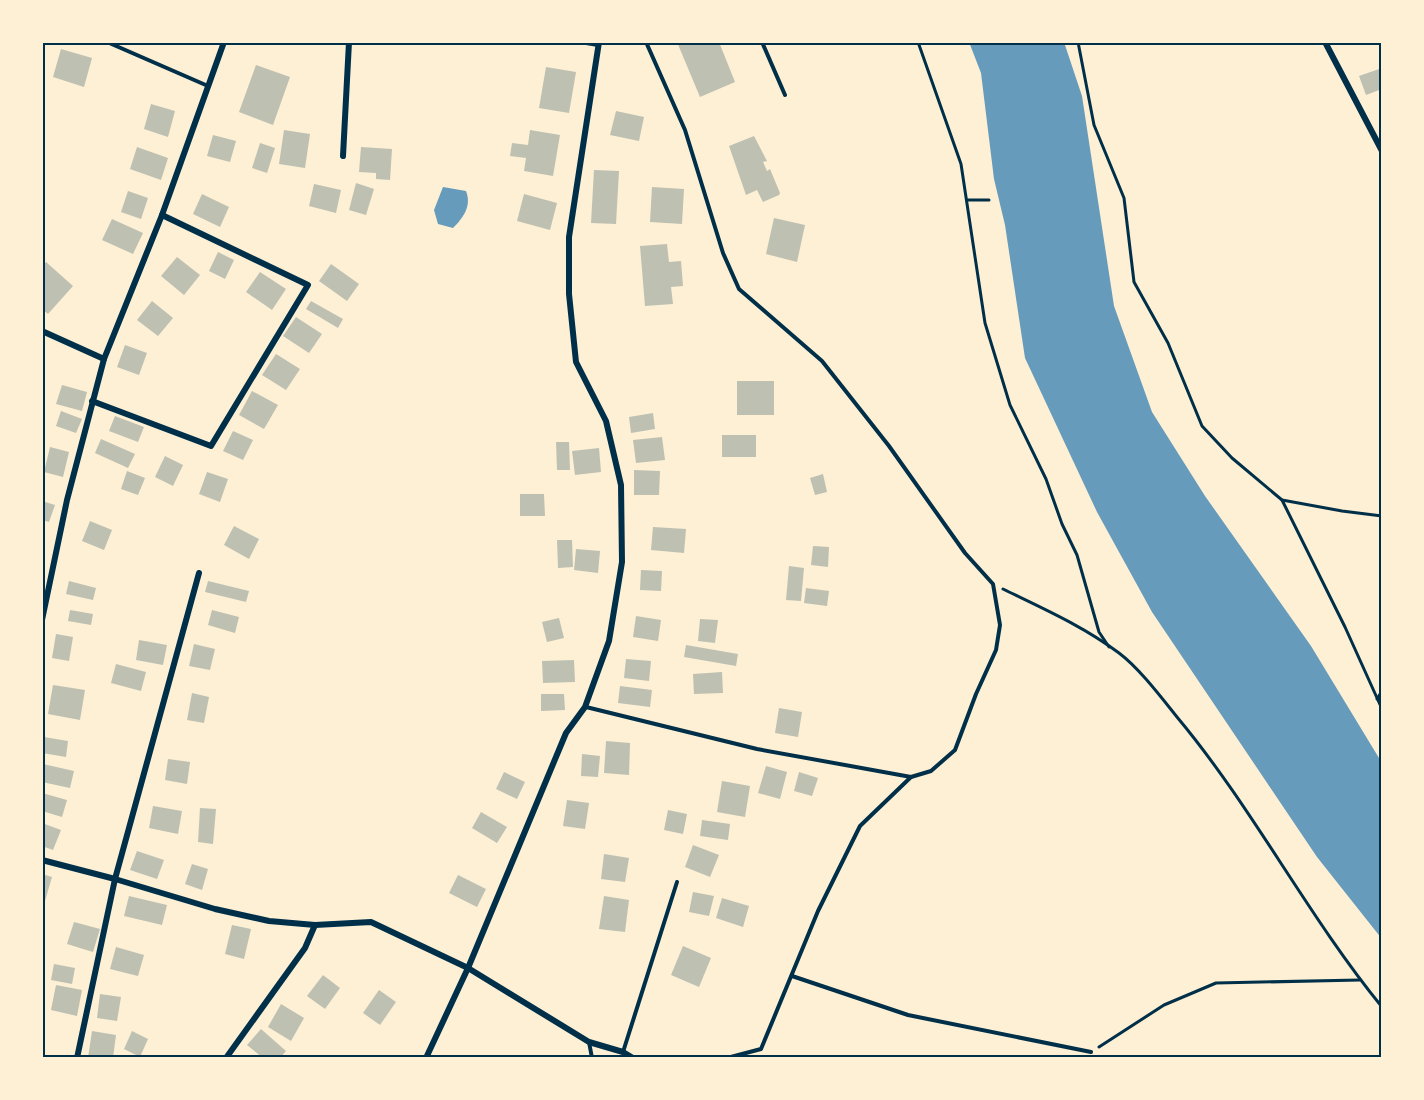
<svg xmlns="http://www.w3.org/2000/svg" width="1424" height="1100" font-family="'PT Serif',serif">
<rect width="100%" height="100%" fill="#fdf0d5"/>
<g fill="#669bbc">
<polygon points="969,42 1064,42 1082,96 1114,306 1152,412 1205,496 1311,646 1382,763 1382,939 1317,857 1152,612 1097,512 1025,358 1005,225 994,179 981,73"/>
<path d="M443 187 466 191C472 206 463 218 453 228L438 224 434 210Z"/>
</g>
<g fill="#bec0b2">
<polygon points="677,42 719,42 735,82 700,97"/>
<polygon points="61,49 92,58 84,87 53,77"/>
<polygon points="256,65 290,77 273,125 239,112"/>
<polygon points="546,67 576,72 569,113 539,108"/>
<polygon points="1382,68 1382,89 1366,95 1359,76"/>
<polygon points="151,104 175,111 168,137 144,129"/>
<polygon points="616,111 644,117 639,141 610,135"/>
<polygon points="284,130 310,134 305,168 279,164"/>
<polygon points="530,130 560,135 553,176 524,171 526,158 510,156 512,143 528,145"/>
<polygon points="213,135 236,141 230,162 207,156"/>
<polygon points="754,136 767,161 763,162 767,171 770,169 780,193 779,195 763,202 757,190 746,195 729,146"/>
<polygon points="260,143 275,148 267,173 252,168"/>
<polygon points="137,147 168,158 161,180 130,169"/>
<polygon points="361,147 392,149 390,180 376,179 376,173 359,172"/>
<polygon points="594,170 619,171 616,224 591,223"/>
<polygon points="356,183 374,189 366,215 349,210"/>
<polygon points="314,184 341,190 336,213 309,206"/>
<polygon points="652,187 684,189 682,224 650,222"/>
<polygon points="128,191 148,198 141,219 121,212"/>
<polygon points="202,194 229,207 220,227 193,214"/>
<polygon points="524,194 557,203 550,230 517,221"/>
<polygon points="774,218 805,225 797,262 766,254"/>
<polygon points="112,219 143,233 133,254 102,240"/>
<polygon points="667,244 669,262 681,261 683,286 671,287 673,304 645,306 640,246"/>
<polygon points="218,252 234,260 225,279 209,271"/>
<polygon points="177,257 200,275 184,295 161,276"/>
<polygon points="46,262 73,286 48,314 42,309 42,266"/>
<polygon points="331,264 359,284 347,301 319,281"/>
<polygon points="260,272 286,289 272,310 246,292"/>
<polygon points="152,301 173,318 158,336 137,320"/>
<polygon points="311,301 343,319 338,328 306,309"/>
<polygon points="296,317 322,334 309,353 283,336"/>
<polygon points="125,345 147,353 139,375 117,367"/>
<polygon points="276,354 300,369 286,390 262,375"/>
<rect x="737" y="381" width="37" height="34"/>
<polygon points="62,385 87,392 82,411 56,404"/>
<polygon points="252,391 278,405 264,429 239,415"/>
<polygon points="61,411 82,419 76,433 56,426"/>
<polygon points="653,413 655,429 631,433 629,417"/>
<polygon points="115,416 144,427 138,442 109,431"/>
<polygon points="233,431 253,440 243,460 223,451"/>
<rect x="722" y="435" width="34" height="22"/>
<polygon points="662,437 665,460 636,463 633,440"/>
<polygon points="101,439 135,454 128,468 95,453"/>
<polygon points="556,442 569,442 570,470 557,470"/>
<polygon points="50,447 69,452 63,477 44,472"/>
<polygon points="599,448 601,472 575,475 572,451"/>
<polygon points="165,456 183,465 173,486 155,477"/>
<polygon points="634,470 660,471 659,495 634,495"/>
<polygon points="127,471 145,478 138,495 121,489"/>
<polygon points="207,472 228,479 220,502 199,494"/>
<polygon points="823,474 827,492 815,495 810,478"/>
<polygon points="520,494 544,494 545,516 520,516"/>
<polygon points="42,501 55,505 49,522 42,520"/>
<polygon points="90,521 112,530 104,550 82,541"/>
<polygon points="234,526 259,539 249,559 224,545"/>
<polygon points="653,527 686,529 684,553 651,550"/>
<polygon points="557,540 572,540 573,567 558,568"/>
<polygon points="813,546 829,547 828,567 811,565"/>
<polygon points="576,549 600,551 598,573 574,570"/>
<polygon points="789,566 804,568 801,601 786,600"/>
<polygon points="641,570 662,571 661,591 640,590"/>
<polygon points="69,581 96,588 93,600 66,594"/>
<polygon points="208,581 249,591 246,602 205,592"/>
<polygon points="806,588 829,591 827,606 804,603"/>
<polygon points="70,610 93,614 91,625 68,621"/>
<polygon points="212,610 239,617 235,633 208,625"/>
<polygon points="636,616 661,620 658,641 633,637"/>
<polygon points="559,618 564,638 547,642 542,622"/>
<polygon points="700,619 718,620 715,643 698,641"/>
<polygon points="56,634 73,637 69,661 52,658"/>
<polygon points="139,640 167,645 163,665 136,660"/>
<polygon points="194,644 215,649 210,670 189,666"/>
<polygon points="686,645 738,654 736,666 684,657"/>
<polygon points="626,659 651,661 649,681 624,678"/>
<polygon points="574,660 575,682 543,683 542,661"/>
<polygon points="116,664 146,672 141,691 111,683"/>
<polygon points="722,672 723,693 694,694 693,674"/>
<polygon points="53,685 85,690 80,720 48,714"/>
<polygon points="620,686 652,690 650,707 618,703"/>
<polygon points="192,693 209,697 204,723 187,720"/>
<polygon points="541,694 564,694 565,710 541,711"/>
<polygon points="779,708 802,712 798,737 775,733"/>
<polygon points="44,737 68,741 66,757 42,753"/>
<polygon points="606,741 630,743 629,775 604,773"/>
<polygon points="582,754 600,756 598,777 581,776"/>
<polygon points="168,759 190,762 187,784 165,780"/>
<polygon points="43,764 74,771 70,788 42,782"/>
<polygon points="766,766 787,772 780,799 758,793"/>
<polygon points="504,772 525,782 517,799 496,789"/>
<polygon points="799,772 818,778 812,796 794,791"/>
<polygon points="722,781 750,786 745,817 717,812"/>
<polygon points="42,793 67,800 62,817 42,811"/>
<polygon points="567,800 589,803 585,829 563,826"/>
<polygon points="153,806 182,811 178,834 149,828"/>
<polygon points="200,808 216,809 213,844 198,842"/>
<polygon points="668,810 687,814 683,834 664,830"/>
<polygon points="481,812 507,827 497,843 472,828"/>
<polygon points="702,820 730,824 728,840 700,836"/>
<polygon points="42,823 61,830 53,850 42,846"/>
<polygon points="693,845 719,855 710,877 685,867"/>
<polygon points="137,851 164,860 157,879 130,870"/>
<polygon points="604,854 629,858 625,882 601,879"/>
<polygon points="192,864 208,869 202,890 185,884"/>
<polygon points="42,874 52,877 45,901 42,900"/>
<polygon points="458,875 486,889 477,907 449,893"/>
<polygon points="693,892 714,896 709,916 689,912"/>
<polygon points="129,896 167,905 162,925 124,916"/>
<polygon points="604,896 629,900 625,932 599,929"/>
<polygon points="722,898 749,906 743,927 716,918"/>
<polygon points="74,922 100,929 93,952 67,944"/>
<polygon points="232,925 251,929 244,959 225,954"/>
<polygon points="683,946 711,958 699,987 671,975"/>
<polygon points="116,947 144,955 138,976 110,969"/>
<polygon points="54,964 75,968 72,984 51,980"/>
<polygon points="323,975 340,988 325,1009 307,996"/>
<polygon points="56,985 82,990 77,1016 51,1010"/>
<polygon points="379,990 396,1002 380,1025 363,1013"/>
<polygon points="100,994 121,997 117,1021 97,1018"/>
<polygon points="281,1004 304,1018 291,1041 268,1027"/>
<polygon points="261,1029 286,1051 280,1058 263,1058 247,1045"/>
<polygon points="92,1031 116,1035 113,1058 88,1058"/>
<polygon points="132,1031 148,1039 140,1057 124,1049"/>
</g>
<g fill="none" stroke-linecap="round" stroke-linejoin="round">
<g stroke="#003049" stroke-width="3">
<polyline points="918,42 961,164 985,323 1010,405 1046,479 1062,524 1077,555 1099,632 1109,647"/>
<polyline points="1078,42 1094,125 1124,198 1134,282 1168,343 1202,426 1232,458 1282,500 1342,511 1382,516"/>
<polyline points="967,200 989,200"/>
<polyline points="1282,500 1345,627 1382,709"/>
<path d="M1003 589C1042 608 1083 626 1119 653 1139 668 1161 697 1177 717 1253 808 1307 915 1382 1007"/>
<polyline points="1377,699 1382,691"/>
<polyline points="1099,1047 1164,1005 1216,983 1360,980"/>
</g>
<g stroke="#003049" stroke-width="4">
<polyline points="107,42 208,86"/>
<polyline points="580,42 598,45"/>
<polyline points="646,42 685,130 723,253 739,289 822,361 889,446 965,553 993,584 1000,625 996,650 976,694 955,750 931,771 911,777 860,826 818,911 761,1049 727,1058"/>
<polyline points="762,42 785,95"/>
<polyline points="586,707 757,749 911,777"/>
<polyline points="792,976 908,1015 1091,1052"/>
<polyline points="589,1042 592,1058"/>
<polyline points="623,1052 677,882"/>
</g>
<g stroke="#003049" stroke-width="6">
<polyline points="1325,42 1382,151"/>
<polyline points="343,156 349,42"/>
<polyline points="42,331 104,359"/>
<polyline points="92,401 211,446 308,285 162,215"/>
<polyline points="42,620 67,500 104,359 162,215 224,42"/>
<polyline points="42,860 115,879 215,909 269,921 315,925 371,922 468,968 589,1042 623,1052 633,1058"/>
<polyline points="77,1058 115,879 199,573"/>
<polyline points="226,1058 305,948 315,925"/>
<polyline points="426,1058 468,968 566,733 585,707 609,641 622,562 621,485 606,421 576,362 569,294 569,237 599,42"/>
</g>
</g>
<rect width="1424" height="1100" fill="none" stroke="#fdf0d5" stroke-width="87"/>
<rect x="44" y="44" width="1336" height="1012" fill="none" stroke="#003049" stroke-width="2"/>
</svg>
